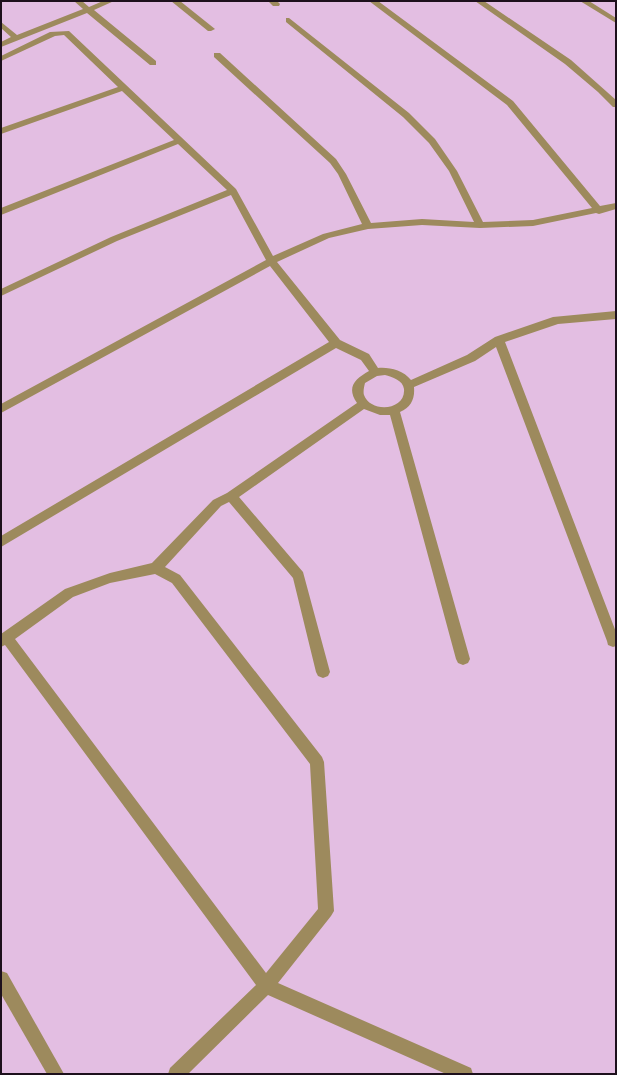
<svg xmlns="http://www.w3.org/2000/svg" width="617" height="1075" font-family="Spectral,serif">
<rect width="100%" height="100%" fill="#e3bee2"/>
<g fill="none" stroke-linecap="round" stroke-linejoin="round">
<g fill="#9d8a5d" fill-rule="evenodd">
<polygon points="74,1 82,1 89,7 103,1 114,1 94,10 156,61 156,65 150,65 87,13 1,47 1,42 11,37 1,28 1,22 17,35 83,9"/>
<polygon points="171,1 180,1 215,29 211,31 208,31"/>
<polygon points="268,1 277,1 280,4 279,6 273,6"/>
<path d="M369 1H378L513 101 600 206 616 203V209L599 214 596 213 533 226 480 228 422 225 368 229 329 238 277 262 340 340 369 354 378 368C389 367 403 370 411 380L467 355 495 337 553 317 616 311V319L558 324 505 342 616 632V646L613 647 608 645 607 641 496 347 475 361 414 387C415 399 411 407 400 412L470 659 468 663 463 665 458 663 456 659 390 415H380L364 409 239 497 303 572 330 672 328 676 323 678 318 676 316 672 293 578 229 502 221 506 165 567 180 575 322 757 324 762 334 911 331 916 278 983 471 1068 473 1074H446L268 995 188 1074H168L170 1068 256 985 5 645 1 647V634L65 589 110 573 152 563 213 500 227 493 357 403C346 387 355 379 369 371L361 360 336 348 1 547V536L329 342 270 266 1 413V404L266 260 231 195 117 241 1 296V289L111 237 227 190 178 144 1 215V208L174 140 122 91 1 134V128L118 87 64 35 55 36 1 61V56L50 32 69 31 236 189 273 256 323 234 362 224 338 174 330 163 214 57V53H220L336 159 346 174 371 223 422 219 474 222 449 171 429 143 403 117 286 22V18H289L409 113 435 139 457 171 483 222 533 220 592 208 507 105ZM385 375C392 377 403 380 404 389 406 411 370 413 364 395 363 392 364 387 365 383L377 376ZM155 574 172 583 310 764 318 909 266 973 15 639 73 597 110 583Z"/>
<polygon points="475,1 484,1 571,60 616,100 616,107 613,107 598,92 565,64"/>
<polygon points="580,1 589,1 616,18 616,23"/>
<polygon points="1,971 7,973 64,1074 47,1074 1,994"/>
</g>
</g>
<rect width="617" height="1075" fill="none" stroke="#1d101c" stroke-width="4"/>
</svg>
